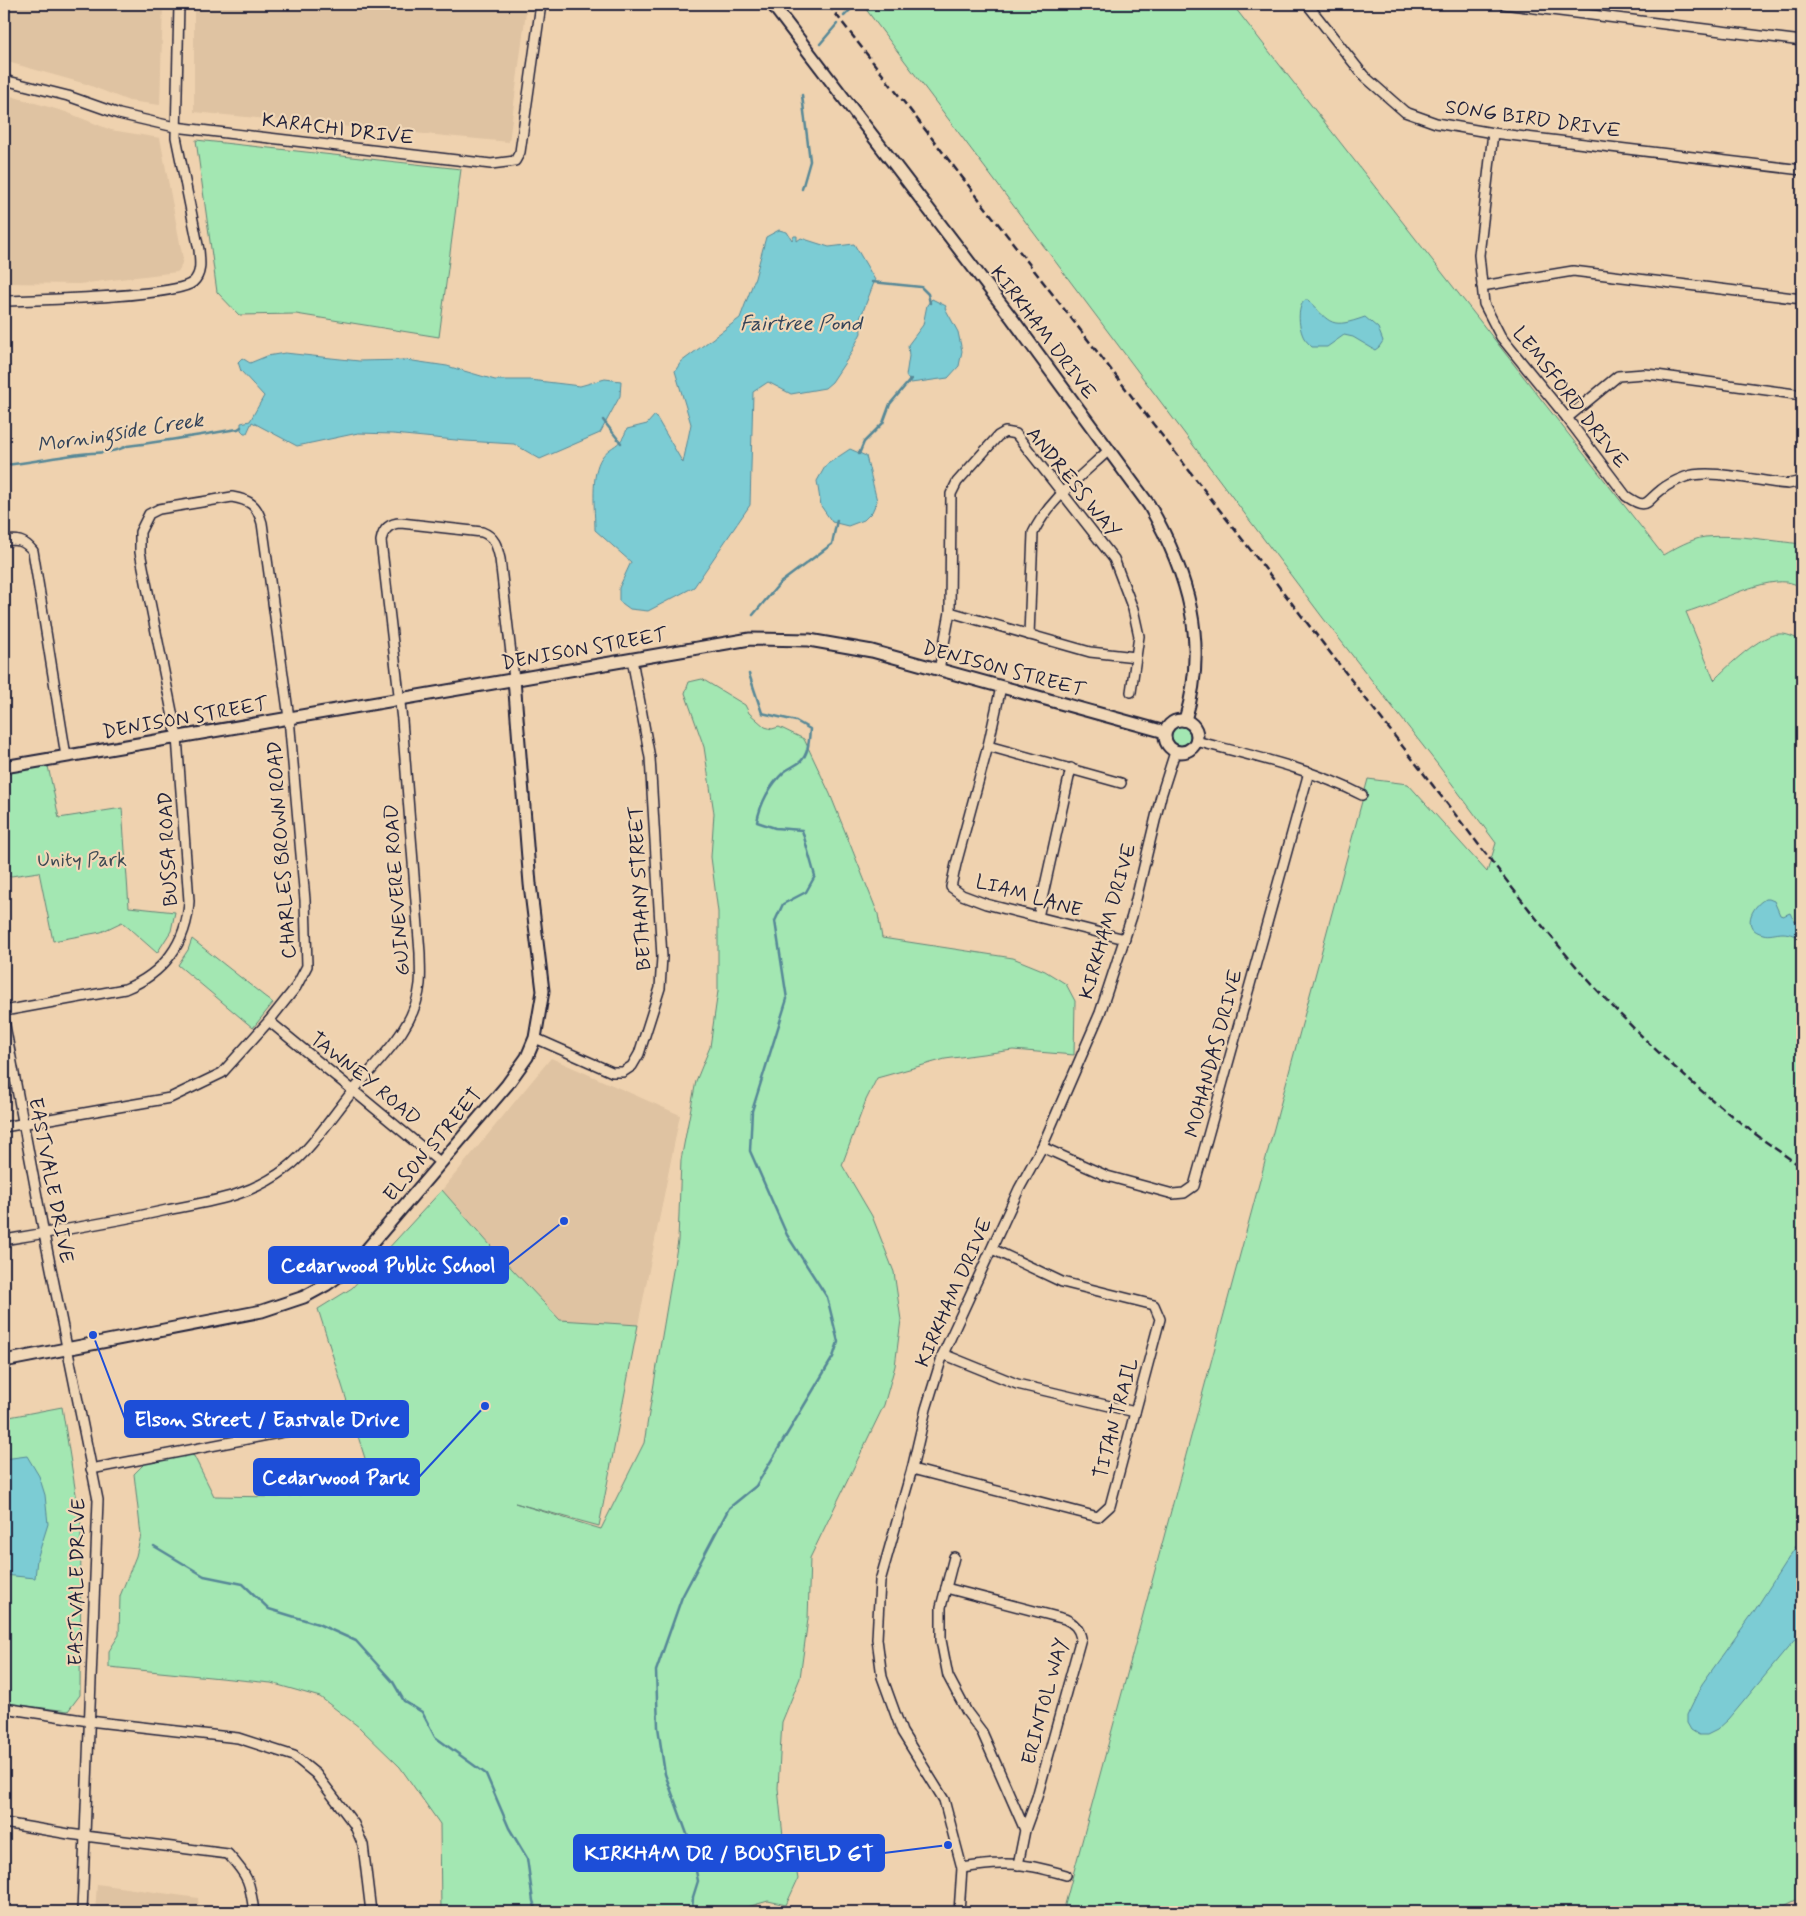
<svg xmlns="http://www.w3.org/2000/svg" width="1806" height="1916" font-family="Mynerve,sans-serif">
<rect width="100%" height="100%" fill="#efd2af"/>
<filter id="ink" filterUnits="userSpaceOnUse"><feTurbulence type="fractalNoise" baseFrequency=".02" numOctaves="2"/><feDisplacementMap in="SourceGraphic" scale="10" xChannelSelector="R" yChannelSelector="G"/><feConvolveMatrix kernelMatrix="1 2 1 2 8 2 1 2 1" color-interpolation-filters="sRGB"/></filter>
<g filter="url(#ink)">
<g fill="#dfc3a2">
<polygon points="4,4 163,4 160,105 129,101 86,84 4,61"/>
<polygon points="194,4 527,4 509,142 194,112"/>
<polygon points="4,94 66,112 111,130 160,138 183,259 180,269 177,272 79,284 4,283"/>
<polygon points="551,1058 680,1115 638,1325 560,1320 497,1253 442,1190"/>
<polygon points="97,1884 198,1898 199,1912 95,1912"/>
</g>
<g fill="#a3e7b2" stroke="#628476">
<path d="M862 4H1232L1663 555C1675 548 1691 539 1705 537 1736 534 1772 541 1802 544V587C1798 585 1792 583 1787 582 1758 579 1714 604 1686 612L1714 680C1727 667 1761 634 1779 634 1786 633 1796 638 1802 641V1898L1774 1912H1063L1368 779 1408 784 1487 872 1496 843 1438 765 1323 618Z"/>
<polygon points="196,140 461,169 439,337 296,314 239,315 217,292"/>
<polygon points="702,679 745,705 749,713 765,727 772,729 779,727 804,739 830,794 878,914 882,938 1013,958 1045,971 1066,984 1075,1001 1074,1055 1013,1050 945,1059 877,1078 866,1100 842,1165 872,1216 894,1272 901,1320 895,1366 884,1405 810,1558 808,1619 800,1678 782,1722 778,1788 785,1856 795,1862 798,1879 786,1905 768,1901 737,1910 737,1912 441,1912 440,1824 400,1767 359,1727 320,1697 271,1683 109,1667 109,1651 119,1635 120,1596 136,1556 141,1535 134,1474 152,1456 179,1448 194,1456 214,1496 278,1497 374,1487 318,1309 352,1288 442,1190 497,1253 560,1320 638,1325 599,1526 515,1503 601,1529 644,1443 678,1241 681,1160 696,1081 710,1047 718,991 718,912 711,857 714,813 704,747 685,693 689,682"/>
<circle cx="1180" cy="736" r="10"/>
<polygon points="48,766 59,818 122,808 129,907 175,912 171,931 157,953 122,922 101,932 53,941 39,872 4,877 4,773"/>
<polygon points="192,939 273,1003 253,1028 178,965 188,950"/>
<polygon points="62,1407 81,1525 80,1695 68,1711 4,1703 4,1418"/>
</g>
<g fill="#7bccd4" stroke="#578897">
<path d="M779 230 787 232 792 240 794 236H797V241L801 238 829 247 854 244 875 280 860 319 861 333 850 355 832 382 825 388 791 394 768 382 753 392 750 505 694 587 648 611 630 609 619 601V588L631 562 595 530C595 510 590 474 602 457 612 444 620 448 627 429L647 424 655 415 683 463 691 424 675 371 681 362 740 318 755 278 766 237Z"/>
<polygon points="932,299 946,306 945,308 958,332 962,351 959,366 948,378 911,383 906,376 909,356 908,345 923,325 927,305"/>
<path d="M1305 300H1308C1331 324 1331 329 1365 317L1378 328 1383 341 1379 347 1375 350 1353 337 1344 335 1327 347H1312C1310 345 1306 341 1304 338 1299 329 1296 308 1305 300Z"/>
<polygon points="285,353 359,361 406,360 447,366 495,380 530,380 580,386 605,379 621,381 620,396 600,433 540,459 514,444 466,441 393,434 358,433 297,446 252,422 247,433 244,433 241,430 241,423 250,421 264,396 241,371 238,362 242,358 250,363 267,356"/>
<polygon points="850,449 866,456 877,501 872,512 864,520 848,526 832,522 821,506 817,481 826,465"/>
<path d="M1765 899H1769L1774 901 1780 915 1783 916 1790 913 1794 921 1802 922V935C1795 937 1790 933 1783 933 1776 933 1769 936 1763 934 1741 929 1751 907 1765 899Z"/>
<polygon points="27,1456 39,1476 45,1495 48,1524 37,1559 35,1578 4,1575 4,1459"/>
<polygon points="1802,1537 1802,1631 1729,1719 1717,1730 1707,1735 1699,1735 1691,1730 1687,1723 1687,1715 1702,1684 1753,1613"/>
</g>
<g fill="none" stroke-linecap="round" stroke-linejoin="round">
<g stroke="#578897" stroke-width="2.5">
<polyline points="844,16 856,4"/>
<polyline points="820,44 837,24"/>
<polyline points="802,189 810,161 802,95"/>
<polyline points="872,282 921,287 928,294 930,303"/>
<polyline points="603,420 621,443"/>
<polyline points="859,454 864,442 883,423 890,404 911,379"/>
<path d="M4 465C27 463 50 458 73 455 91 452 112 454 127 446 165 441 200 435 238 429L241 427"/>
<polyline points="753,615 780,583 832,544 837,520"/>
<polyline points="154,1546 204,1576 243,1584 269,1609 318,1624 356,1641 393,1682 404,1701 422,1712 435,1737 486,1774 509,1828 527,1858 533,1901 537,1912"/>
<path d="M692 1912 693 1897 698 1881 691 1845 665 1774 658 1727 656 1671 682 1597 729 1508 756 1486 833 1357 838 1342 827 1297 787 1235 750 1151 752 1111 787 999 775 921 783 904 806 892 815 876 802 830 775 828 757 822C760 804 770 785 784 772 789 768 795 766 800 762 809 754 809 740 810 729L796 721 762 713 749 674"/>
</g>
<g stroke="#22223b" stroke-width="12">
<g id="minor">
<polyline points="1307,4 1364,76 1405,112 1436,123 1493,133 1802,170"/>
<polyline points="1503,4 1802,41"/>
<polyline points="4,80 68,96 119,114 175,127 491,164 515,161 520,152 541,4"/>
<path d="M1493 133 1479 255 1484 304 1501 337 1567 418 1626 496C1648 511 1645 502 1661 490 1668 484 1677 480 1685 477 1710 468 1760 482 1788 484L1802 481"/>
<polyline points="1482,286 1573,271 1802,299"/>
<path d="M4 301C32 300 177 297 193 282 202 274 200 261 199 250L176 137 179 4"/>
<polyline points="1567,418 1618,376 1644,374 1656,375 1802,395"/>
<path d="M4 541C17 539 24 540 33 551L66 756"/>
<polyline points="950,612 1090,652 1136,657"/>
<path d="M1029 635 1033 533C1049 500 1082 475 1109 450"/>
<polyline points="939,670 950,612 951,494 957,482 998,436 1005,432 1016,434 1114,559 1133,609 1139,636 1131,692"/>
<polyline points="1001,687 988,746 956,864 951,887 962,895 986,904 1125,939"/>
<path d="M1196 741C1252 756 1310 768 1362 795"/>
<polyline points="988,746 1121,783"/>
<polyline points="1038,917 1071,768"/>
<path d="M4 1011 125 989C163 974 187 943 189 901L177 737 140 552V532L149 514 159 509 232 497C250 500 257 505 262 523L289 718 305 900 307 966 296 987 269 1021 222 1073 170 1098 4 1127"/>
<polyline points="4,1020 44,1234 98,1500 82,1912"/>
<polyline points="269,1021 441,1163"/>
<polyline points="535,1038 612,1072 623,1072 632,1066 639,1054 660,988 662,957 650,758 632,659"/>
<polyline points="1042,1147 1107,1176 1173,1194 1184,1193 1194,1186 1309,772"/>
<path d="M4 1240C58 1231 113 1222 167 1210 212 1201 249 1197 287 1168 313 1148 336 1110 358 1085 384 1055 416 1025 420 984 421 974 420 963 420 953L402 720 381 541C383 530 389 523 401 523L482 532C495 537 497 546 500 559L514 679"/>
<polyline points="943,1354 1017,1384 1135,1412"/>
<polyline points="91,1469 325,1424"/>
<polyline points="912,1469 1098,1517 1110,1506 1160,1319 1154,1305 1062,1282 992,1249"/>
<polyline points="954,1557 941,1607 941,1640 948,1676 967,1712 982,1732 1025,1830 1018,1865"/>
<path d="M946 1588 1065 1619C1074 1623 1079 1628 1081 1638L1037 1797 1025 1830"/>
<polyline points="4,1708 89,1721 238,1738 294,1756 316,1774 354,1824 363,1845 371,1912"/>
<path d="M4 1823 69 1834 228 1854C249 1877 250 1882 254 1912"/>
<path d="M962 1868C975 1866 988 1864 1001 1864 1023 1863 1045 1869 1066 1875"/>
<polyline points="959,1912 962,1868 944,1800 902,1732 882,1677 877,1639 880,1581 912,1469 926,1409 943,1354 1019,1189 1042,1147 1100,1013 1132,916 1161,796 1175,752"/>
</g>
</g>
<g stroke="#22223b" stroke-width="15">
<g id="tertiary">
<path d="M772 4 1011 317 1149 505C1188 573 1209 643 1185 720"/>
<circle cx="1181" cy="736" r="16"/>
<polyline points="4,767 750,639 809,640 872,651 1165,732"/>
<polyline points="4,1361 262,1311 304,1297 326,1285 347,1270 363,1254 507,1085 527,1057 535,1038 543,991 530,884 514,679"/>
</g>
</g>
<use href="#minor" stroke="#f0d7b7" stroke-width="9"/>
<use href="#tertiary" stroke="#f0d7b7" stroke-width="11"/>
<g stroke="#22223b" stroke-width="2.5" stroke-dasharray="8 4" stroke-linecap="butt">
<path d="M828 4 1496 867C1526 906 1557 945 1590 982 1653 1052 1724 1115 1802 1167"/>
<polyline points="1794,1912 1802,1908"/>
</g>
</g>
</g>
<g text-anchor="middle" stroke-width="4.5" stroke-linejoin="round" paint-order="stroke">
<g font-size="20" fill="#22223b" stroke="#f0d7b7">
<text transform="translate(1533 118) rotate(8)" y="7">SONG BIRD DRIVE</text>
<text transform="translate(338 128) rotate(7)" y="7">KARACHI DRIVE</text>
<text transform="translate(1044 332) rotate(53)" y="7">KIRKHAM DRIVE</text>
<text transform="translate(1571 397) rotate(52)" y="7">LEMSFORD DRIVE</text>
<text transform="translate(1074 482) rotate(51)" y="7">ANDRESS WAY</text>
<text transform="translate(584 648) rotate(-10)" y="7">DENISON STREET</text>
<text transform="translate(1004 668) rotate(15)" y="7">DENISON STREET</text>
<text transform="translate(185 717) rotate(-10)" y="7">DENISON STREET</text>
<text transform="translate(167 849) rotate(-93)" y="7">BUSSA ROAD</text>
<text transform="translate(281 850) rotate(-94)" y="7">CHARLES BROWN ROAD</text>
<text transform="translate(639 888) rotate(-93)" y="7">BETHANY STREET</text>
<text transform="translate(396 890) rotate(-94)" y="7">GUINEVERE ROAD</text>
<text transform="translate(1029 895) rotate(16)" y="7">LIAM LANE</text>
<text transform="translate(1107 921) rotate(-74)" y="7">KIRKHAM DRIVE</text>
<text transform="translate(1213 1053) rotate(-75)" y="7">MOHANDAS DRIVE</text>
<text transform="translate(366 1078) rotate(39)" y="7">TAWNEY ROAD</text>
<text transform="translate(432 1144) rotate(-50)" y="7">ELSON STREET</text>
<text transform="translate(52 1180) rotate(79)" y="7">EASTVALE DRIVE</text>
<text transform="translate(953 1292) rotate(-66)" y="7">KIRKHAM DRIVE</text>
<text transform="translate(1115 1418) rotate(-75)" y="7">TITAN TRAIL</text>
<text transform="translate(76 1582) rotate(-89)" y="7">EASTVALE DRIVE</text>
<text transform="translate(1044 1701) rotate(-75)" y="7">ERINTOL WAY</text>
</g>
<g font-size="20" fill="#3c4953" stroke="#f0d7b7">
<text x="82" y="866">Unity Park</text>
</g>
<g font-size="21" font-style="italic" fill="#34445a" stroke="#f0d7b7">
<text x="801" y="330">Fairtree Pond</text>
<text transform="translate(120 432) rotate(-9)" y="7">Morningside Creek</text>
</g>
</g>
<path fill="none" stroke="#1d4ed8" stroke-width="2" d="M564 1221L508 1265M93 1335L125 1419M485 1406L419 1477M948 1845L884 1853"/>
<g fill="#1d4ed8" stroke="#f0d7b7" stroke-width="2">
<circle cx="564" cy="1221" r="5"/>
<circle cx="93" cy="1335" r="5"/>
<circle cx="485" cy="1406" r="5"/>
<circle cx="948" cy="1845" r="5"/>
</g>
<g fill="#1d4ed8" stroke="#1d4ed8" stroke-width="2">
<rect x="269" y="1247" width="239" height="36" rx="5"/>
<rect x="125" y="1401" width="283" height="36" rx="5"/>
<rect x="254" y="1459" width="165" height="36" rx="5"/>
<rect x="574" y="1835" width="310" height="36" rx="5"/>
</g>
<g font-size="21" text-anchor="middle" font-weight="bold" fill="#fff">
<text x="388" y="1272">Cedarwood Public School</text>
<text x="267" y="1426">Elson Street / Eastvale Drive</text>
<text x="336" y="1484">Cedarwood Park</text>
<text x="729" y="1860">KIRKHAM DR / BOUSFIELD GT</text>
</g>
<rect width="1806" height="1916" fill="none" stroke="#f0d7b7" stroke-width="20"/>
<rect x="10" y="10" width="1786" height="1896" fill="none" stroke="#22223b" stroke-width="2" filter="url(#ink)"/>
</svg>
